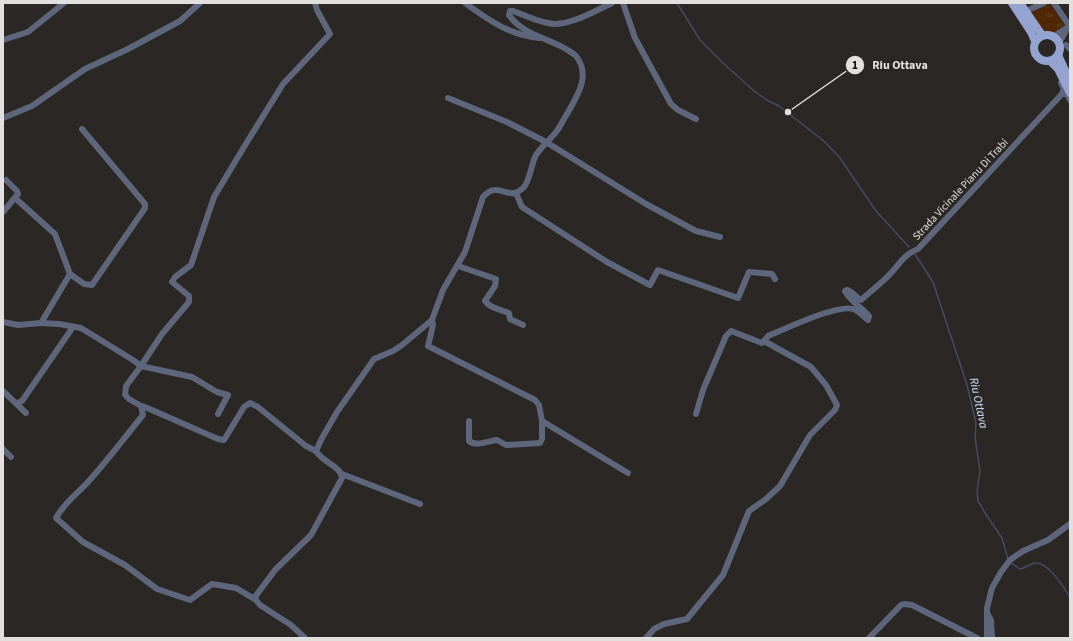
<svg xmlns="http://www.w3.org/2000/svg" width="1073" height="641" font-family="'Source Sans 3',sans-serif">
<defs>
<pattern id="grass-tufts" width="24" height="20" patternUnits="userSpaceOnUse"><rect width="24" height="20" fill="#4f2702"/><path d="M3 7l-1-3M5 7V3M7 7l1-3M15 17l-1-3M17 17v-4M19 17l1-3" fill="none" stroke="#684626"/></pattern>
</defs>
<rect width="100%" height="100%" fill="#2b2724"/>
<polygon fill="url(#grass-tufts)" points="1050,4 1064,25 1054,33 1043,30 1031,13"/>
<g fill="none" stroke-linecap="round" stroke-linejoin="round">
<g stroke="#474965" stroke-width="1.5">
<polyline points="677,3 700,40 723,63 754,91 767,100 779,106 825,142 840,158 876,211 909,247"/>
<polyline points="915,254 933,282 967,385 976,423 975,437 980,471 977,491 978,501 987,516 1002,538 1008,559"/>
<path d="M1011 563 1020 569C1026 568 1029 564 1035 563 1049 562 1063 587 1070 597"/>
</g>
<g stroke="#5e667b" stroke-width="6">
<path d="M465 3C490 21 508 34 539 38"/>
<polyline points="623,3 635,38 671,104 678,110 696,119"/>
<polyline points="1054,3 1070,27"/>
<polyline points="1026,11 1044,3"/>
<polyline points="1054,36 1070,26"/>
<polyline points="3,40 28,32 64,3"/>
<polyline points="1059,43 1067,29"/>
<polyline points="1066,45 1070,49"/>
<polyline points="1062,94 1067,94 1070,100"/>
<polyline points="448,98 507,122 546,142 646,204 696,231 720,237"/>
<polyline points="3,118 32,106 85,69 128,49 180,21 200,3"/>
<polyline points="516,193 522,207 607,262 650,285 658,270 738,298 749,272 772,274 775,279"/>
<polyline points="15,198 55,234 70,274 41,323"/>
<polyline points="3,212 18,194 17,191 6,180"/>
<path d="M458 266 496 279 495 286 485 301C490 308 501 310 509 313L510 319 523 325"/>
<polyline points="70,274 84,284 92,285 145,208 145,204 82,129"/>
<polyline points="432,320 433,325 428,346 535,400 539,405 542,421 628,473"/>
<path d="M3 322 18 325 41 323 59 324 81 328 133 360 141 366 126 386 125 395 129 399 141 406 143 415C125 437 108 460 88 482 77 494 64 503 56 518L83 542 125 565 157 589 190 600 212 584 236 588 256 600"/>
<polyline points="3,391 26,413"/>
<polyline points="17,403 22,401 73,327"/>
<polyline points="141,406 145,407 218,439 224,440 244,407 250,403 258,407 306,446 316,451"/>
<polyline points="218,414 228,395 217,392 192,377 141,366 162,334 189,302 189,296 172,282 175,277 191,265 214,197 247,142 283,84 330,34 317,10 315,3"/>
<polyline points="696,414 703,390 726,336 731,331 762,343 764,341"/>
<path d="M469 421V441C477 447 488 441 497 440L506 445 540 443 542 439V421"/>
<polyline points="3,449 11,457"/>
<polyline points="342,474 420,504"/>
<polyline points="987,613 991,620 992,638"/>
<path d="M305 638 291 625 260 605 256 600 255 597 275 570 311 535 342 478C341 466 322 462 316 451L322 438 337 412 374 359 393 351 402 345 432 320 443 290 465 252 483 197C499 179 508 203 523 188 530 182 531 164 536 155 542 146 550 140 556 132 560 127 563 120 567 114 578 95 591 75 576 56 573 53 569 51 566 49 547 38 522 34 509 15L510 11H513C524 15 536 21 548 23 566 28 595 11 612 3"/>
<path d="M646 638 654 629 664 624 687 619 723 575 749 511 766 499 780 486 810 435 835 410 837 405 826 385 811 367 764 341 768 336C785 329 837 304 853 309 859 311 863 316 868 320L869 316C862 307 849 301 845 291L847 290C852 291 855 297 861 300 871 291 883 282 892 272 900 263 905 254 918 249L1061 95 1064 89 1061 83"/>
<polyline points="869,638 901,605 904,604 912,605 977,638"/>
<polyline points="987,638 987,608 992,588 1001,572 1010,560 1023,551 1048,540 1070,524"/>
</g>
<g stroke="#94a3d0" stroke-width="8">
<polyline points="1012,3 1031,32 1035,41"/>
<polyline points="1020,3 1042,35"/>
<circle cx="1047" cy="48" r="13"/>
<polyline points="1058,55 1069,79"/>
<polyline points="1050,61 1058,69 1070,93"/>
</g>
</g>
<g text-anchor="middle" stroke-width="4" stroke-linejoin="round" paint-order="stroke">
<g font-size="11" fill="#e2e0de" stroke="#2b2724">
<text transform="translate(960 189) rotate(-47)" y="4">Strada Vicinale Pianu Di Trabi</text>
</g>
<g font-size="12" font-style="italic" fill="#d5e0ff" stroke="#2b2724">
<text transform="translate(979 403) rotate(78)" y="4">Riu Ottava</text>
</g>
</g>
<path fill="none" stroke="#e2e0de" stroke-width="1.5" d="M788 112L855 65"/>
<g fill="#e2e0de" stroke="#2b2724" stroke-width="1.5">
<circle cx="788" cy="112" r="4"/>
<circle cx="855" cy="65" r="10"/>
</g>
<g font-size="12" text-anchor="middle" font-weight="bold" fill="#111">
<text x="855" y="69">1</text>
</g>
<g font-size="12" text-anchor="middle" font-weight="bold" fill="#e2e0de" stroke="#2b2724" stroke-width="4" stroke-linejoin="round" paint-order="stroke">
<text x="900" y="69">Riu Ottava</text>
</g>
<rect width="1073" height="641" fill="none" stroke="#e2e0de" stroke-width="8"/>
</svg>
